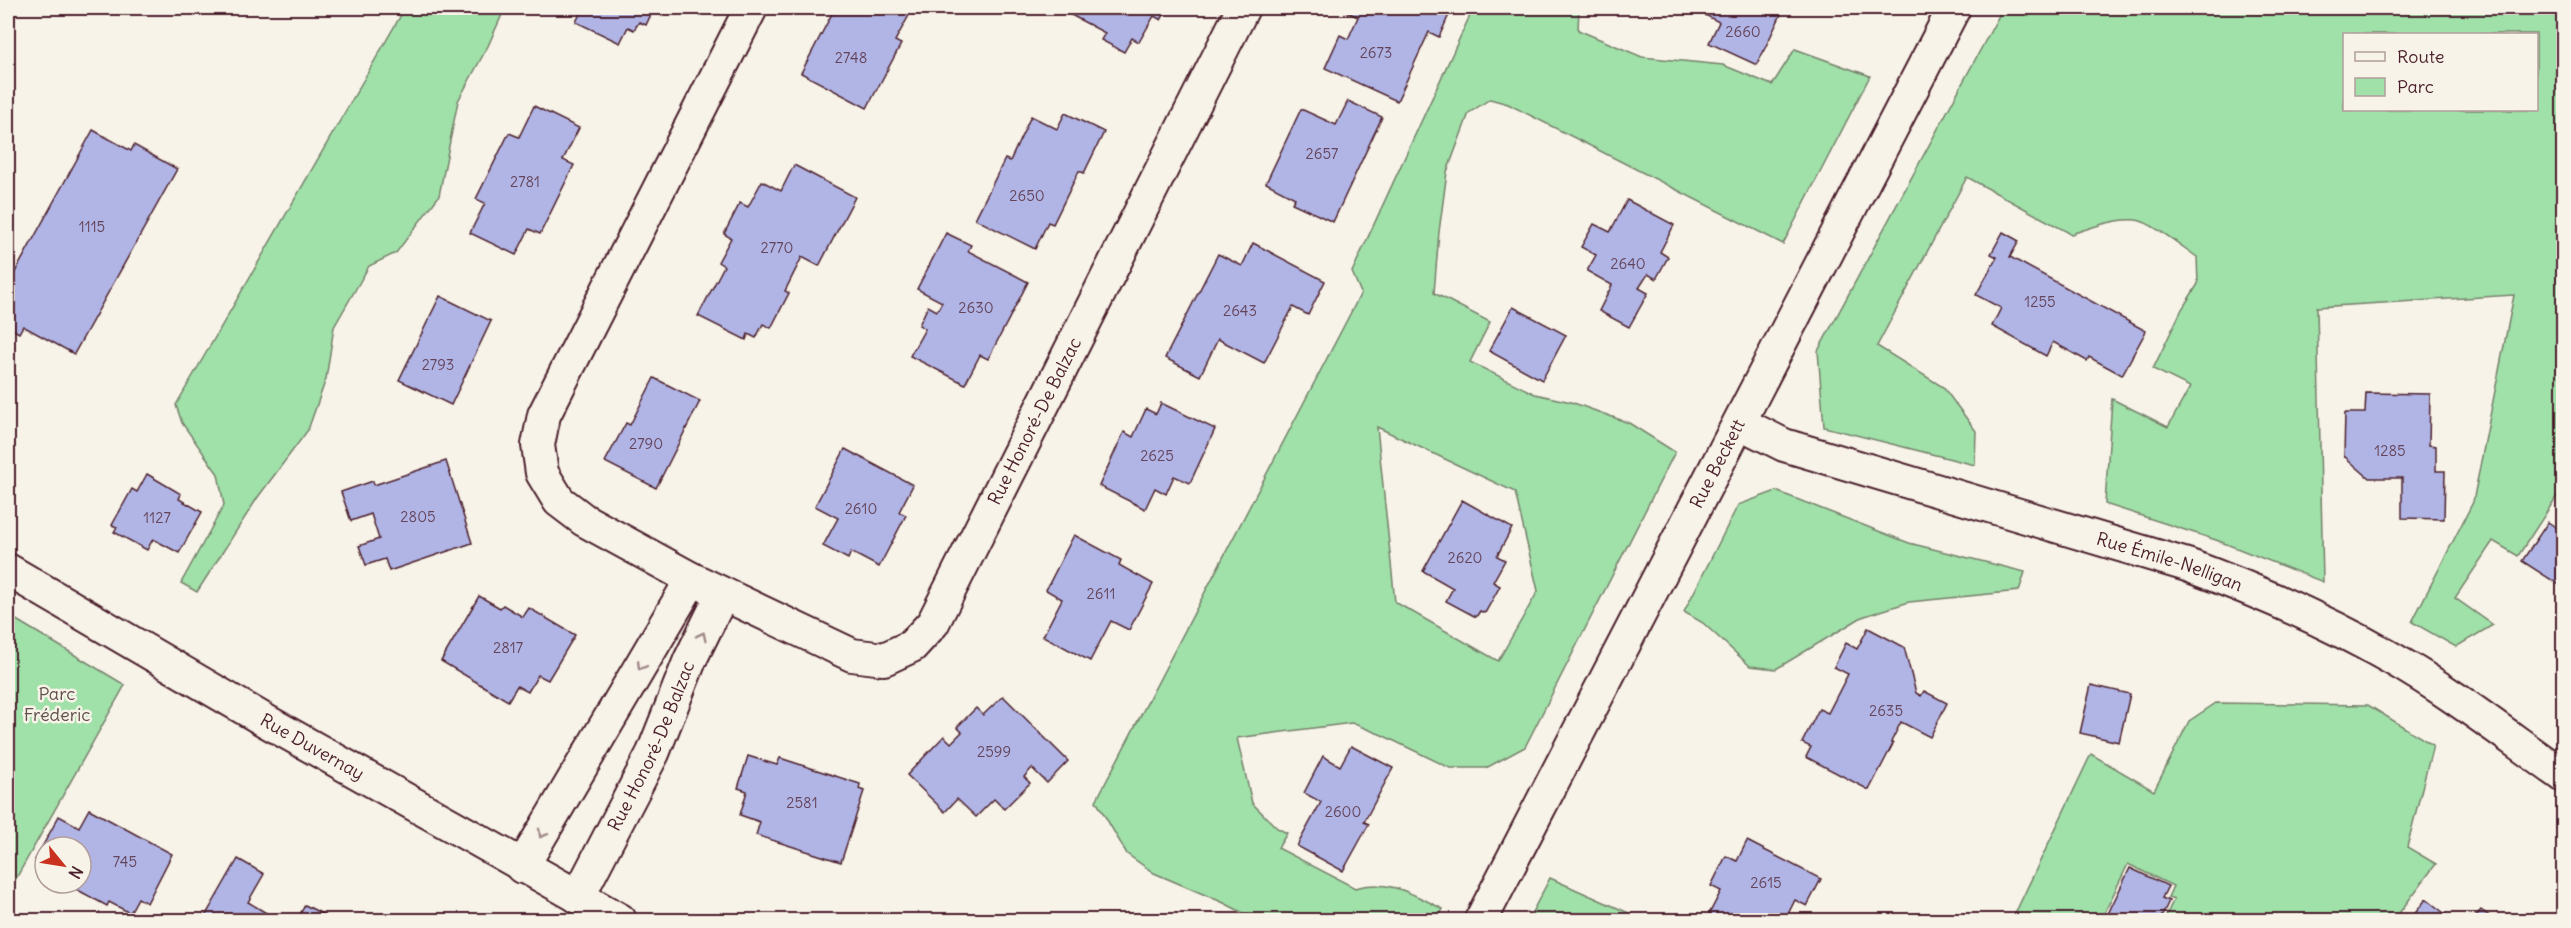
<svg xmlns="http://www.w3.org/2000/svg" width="2571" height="928" font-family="Delius,sans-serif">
<rect width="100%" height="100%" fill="#f7f3e8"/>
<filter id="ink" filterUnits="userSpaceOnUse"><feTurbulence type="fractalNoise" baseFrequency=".0167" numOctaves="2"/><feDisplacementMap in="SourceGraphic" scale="12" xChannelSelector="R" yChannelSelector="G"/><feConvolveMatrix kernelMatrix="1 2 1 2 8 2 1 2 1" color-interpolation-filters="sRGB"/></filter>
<g filter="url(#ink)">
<g fill="#a0e0a9" stroke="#75806a" stroke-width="1.5" fill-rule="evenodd">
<polygon points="405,8 505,8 488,46 458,101 439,196 396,253 369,266 334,327 326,379 308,430 258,497 197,592 181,583 224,505 218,474 182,423 176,405"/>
<path d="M1478 8H1579L1578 30 1642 57 1723 65 1772 85 1795 49 1870 76 1783 244 1508 104 1490 99 1469 113 1447 172 1439 232 1434 293 1490 322 1470 362 1535 394 1571 402 1629 423 1675 452 1525 747 1486 768H1450L1382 735 1352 723 1237 738 1252 803 1277 828 1287 833 1278 848 1355 888C1388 878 1414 895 1443 909L1437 920H1257L1224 903 1154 873 1127 854 1096 801 1361 293 1352 272 1473 9ZM1377 427 1515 492 1538 591 1498 661 1395 602Z"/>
<path d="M2003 8H2563V487L2518 556 2493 541 2455 598 2493 625 2456 647 2412 622 2473 502 2514 295 2317 307 2323 582 2216 540 2105 504 2112 399 2168 427 2190 387 2153 369 2182 309 2198 284 2197 257C2184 248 2150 221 2136 220 2115 218 2090 228 2071 234L1967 177 1877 346 1943 387 1976 431 1975 465 1824 427 1818 351ZM2536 34V110H2344V34Z"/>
<polygon points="1776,491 1909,543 2025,572 2019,591 1909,602 1862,617 1776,669 1750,666 1703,623 1684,612 1738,505"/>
<polygon points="8,615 125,685 9,891 8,891"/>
<polygon points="2216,703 2368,705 2433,745 2407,847 2436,864 2394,920 2164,920 2174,899 2168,897 2173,886 2128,864 2101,920 2012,920 2091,754 2154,791 2189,721"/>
<polygon points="1550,878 1640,918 1645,920 1528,920"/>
</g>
<g fill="#b1b5e6" stroke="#4a1f2b" stroke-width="1.5">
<polygon points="583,8 654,8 646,25 639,22 634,30 628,27 620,43 576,22"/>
<polygon points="835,8 913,8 895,41 901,44 867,108 801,73"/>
<polygon points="1058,8 1168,8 1161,20 1154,16 1139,42 1132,38 1124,52 1101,40 1105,33"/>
<polygon points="1338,8 1452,8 1439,37 1429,32 1397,101 1325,68 1340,35 1348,39 1358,17"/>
<polygon points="1706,8 1784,8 1757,65 1709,43 1719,22 1703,14"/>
<polygon points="1348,101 1382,117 1333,222 1292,203 1295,198 1266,183 1301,109 1336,125"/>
<polygon points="534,106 579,128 563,160 574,165 540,234 529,229 516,255 470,233 485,203 476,199 509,133 519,137"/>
<polygon points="1065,113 1104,132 1084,173 1079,171 1053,224 1048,222 1035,249 975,219 1005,159 1010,161 1031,116 1057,129"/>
<polygon points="93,130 131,151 134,145 177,169 74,354 23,326 19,333 8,327 8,285"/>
<polygon points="794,165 855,197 819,266 802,257 785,291 789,293 771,328 763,324 756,338 748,334 746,340 698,316 724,266 718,262 731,238 724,234 740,203 748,207 762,181 781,191"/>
<polygon points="1627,200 1674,225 1660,252 1668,257 1656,279 1648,274 1639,288 1648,293 1629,327 1599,311 1612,285 1587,271 1596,255 1581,247 1594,224 1610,232"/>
<polygon points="2003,232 2019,241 2010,257 2146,331 2122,375 2089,357 2087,361 2053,342 2046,356 1992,326 2001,308 1976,295 1997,257 1991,254"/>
<polygon points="946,233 971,245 968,251 1028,282 988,359 980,355 965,384 910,356 925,329 919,325 928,306 937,311 942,302 917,289"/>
<polygon points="1253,243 1325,281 1308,315 1293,307 1264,363 1218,339 1200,376 1165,358 1218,254 1242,266"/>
<polygon points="440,296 491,321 451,405 399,380"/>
<polygon points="1513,307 1566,335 1542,380 1489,351"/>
<polygon points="654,378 700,401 656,488 605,462 626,423 630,425"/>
<polygon points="2366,393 2430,394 2429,445 2436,446 2436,471 2445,471 2444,519 2402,518 2402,478 2369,478 2344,456 2345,413 2365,413"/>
<polygon points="1161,403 1215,429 1190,483 1174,476 1166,494 1155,488 1145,509 1099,486 1124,432 1133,437 1146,409 1156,414"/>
<polygon points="845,449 913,485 899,512 906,515 879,567 851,552 848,559 823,546 838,518 815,506"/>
<polygon points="446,461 472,543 389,571 385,559 366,565 359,546 379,539 371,514 351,521 341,492 373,481 374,485"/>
<polygon points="147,474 181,494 179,499 202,512 179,553 153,539 147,550 114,532 117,527 112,525 132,489 137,492"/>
<polygon points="1462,500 1512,528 1497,556 1505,560 1493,582 1500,586 1485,613 1480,611 1476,617 1446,601 1453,588 1423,571"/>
<polygon points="2548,522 2564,533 2564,588 2522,561"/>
<polygon points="1074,535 1121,560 1119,565 1153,584 1129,630 1111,621 1090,661 1043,636 1062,599 1046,590"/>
<polygon points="479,596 500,608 503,605 523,617 529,608 575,635 548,680 538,675 528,692 517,686 508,701 441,661"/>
<polygon points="1868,628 1904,647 1916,693 1921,696 1924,691 1947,703 1930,737 1901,722 1891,742 1893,744 1869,790 1806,757 1811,747 1802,743 1819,709 1828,713 1848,674 1834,667 1846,643 1857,649"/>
<polygon points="2091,685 2130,694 2119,742 2080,733"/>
<polygon points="1003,696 1068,761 1047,783 1032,768 1024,777 1030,783 1004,809 994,799 976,817 957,799 945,812 907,775 944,736 951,743 962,732 957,727 976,708 983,715"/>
<polygon points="1351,746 1393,768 1364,822 1369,824 1343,871 1297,846 1321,802 1304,793 1323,756 1340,766"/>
<polygon points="748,756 777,765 780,758 860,784 859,789 864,791 841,862 756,835 760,822 740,815 747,791 738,788"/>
<polygon points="89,809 172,854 147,903 138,898 130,913 109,902 107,906 65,883 81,883 81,847 45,847 45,865 35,860 59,816 79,827"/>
<polygon points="1747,841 1821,879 1807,906 1795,900 1785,920 1706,920 1721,891 1711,886 1726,856 1737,861"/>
<polygon points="238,859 264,874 248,902 268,914 264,920 203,920"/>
<polygon points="2130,868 2168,886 2162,898 2169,901 2160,920 2105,920"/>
<polygon points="2426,899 2453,920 2410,920"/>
<polygon points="305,905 334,920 297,920"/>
<polygon points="2481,910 2495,920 2472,920"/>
</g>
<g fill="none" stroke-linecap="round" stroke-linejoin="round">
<g stroke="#4a1f2b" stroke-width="36">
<g id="minor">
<path id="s1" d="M751 8 544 415 538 445 542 473 559 501 584 520 692 579 852 655 884 659 912 646 933 623 1243 8"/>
<path id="s2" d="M1740 423 1784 445 2187 565C2258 591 2325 620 2391 658 2451 692 2507 736 2564 776"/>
<path id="s3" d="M8 570 266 721 620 920"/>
<polyline points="522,867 692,579"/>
<path id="s4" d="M578 897 653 753 690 660 722 595"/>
<path id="s5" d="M1481 920 1954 8"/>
</g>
</g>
<use href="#minor" stroke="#f7f3e8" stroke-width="32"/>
</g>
<defs><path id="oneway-chevron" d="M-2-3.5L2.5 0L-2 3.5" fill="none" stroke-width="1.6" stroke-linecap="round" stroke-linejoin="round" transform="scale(1.5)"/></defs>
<g stroke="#a0898a">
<use href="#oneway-chevron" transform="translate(702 636) rotate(-64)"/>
<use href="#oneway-chevron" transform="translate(641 666) rotate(120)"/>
<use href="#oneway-chevron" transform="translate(542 834) rotate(121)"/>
</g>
</g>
<g text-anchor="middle" stroke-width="5" stroke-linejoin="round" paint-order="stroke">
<g font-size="15" fill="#64445a">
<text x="1743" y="37">2660</text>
<text x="1376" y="58">2673</text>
<text x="851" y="63">2748</text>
<text x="1322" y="159">2657</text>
<text x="525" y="187">2781</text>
<text x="1027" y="201">2650</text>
<text x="92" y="232">1115</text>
<text x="777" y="253">2770</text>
<text x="1628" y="269">2640</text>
<text x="2040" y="307">1255</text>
<text x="976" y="313">2630</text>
<text x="1240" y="316">2643</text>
<text x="438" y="370">2793</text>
<text x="646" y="449">2790</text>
<text x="2390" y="456">1285</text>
<text x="1157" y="461">2625</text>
<text x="861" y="514">2610</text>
<text x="418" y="522">2805</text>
<text x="157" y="523">1127</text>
<text x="1465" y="563">2620</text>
<text x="1101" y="599">2611</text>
<text x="508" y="653">2817</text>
<text x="1886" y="716">2635</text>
<text x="994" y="757">2599</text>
<text x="802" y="808">2581</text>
<text x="1343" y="817">2600</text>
<text x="125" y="867">745</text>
<text x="1766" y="888">2615</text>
</g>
<g font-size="18" fill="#4a1f2b" stroke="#f7f3e8">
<text dy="6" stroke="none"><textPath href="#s1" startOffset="1200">Rue Honoré-De Balzac</textPath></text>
<text dy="6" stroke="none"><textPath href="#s5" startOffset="514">Rue Beckett</textPath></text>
<text dy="6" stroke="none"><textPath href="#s2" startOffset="452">Rue Émile-Nelligan</textPath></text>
<text dy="6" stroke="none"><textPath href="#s4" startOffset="168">Rue Honoré-De Balzac</textPath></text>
<text dy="6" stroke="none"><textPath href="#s3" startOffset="352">Rue Duvernay</textPath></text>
</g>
<g font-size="18" fill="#604f4a" stroke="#f7f3e8">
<text x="57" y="700">Parc<tspan x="57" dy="21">Fréderic</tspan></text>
</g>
</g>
<rect width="2571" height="928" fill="none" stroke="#f7f3e8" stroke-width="30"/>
<rect x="15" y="15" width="2541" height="898" fill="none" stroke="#4a1f2b" stroke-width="2" filter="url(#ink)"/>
<rect x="2343" y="33" width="195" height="78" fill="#f7f3e8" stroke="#b29e9c" stroke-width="1.5"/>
<rect x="2355" y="52" width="30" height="9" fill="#f7f3e8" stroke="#b29e9c" stroke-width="1.5"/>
<text x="2397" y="63" font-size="18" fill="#4a1f2b">Route</text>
<rect x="2355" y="78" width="30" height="18" fill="#a0e0a9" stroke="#b29e9c" stroke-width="1.5"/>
<text x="2397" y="93" font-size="18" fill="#4a1f2b">Parc</text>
<g transform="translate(63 865) rotate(120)"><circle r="28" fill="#f7f3e8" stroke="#b29e9c" stroke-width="1.5"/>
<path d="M0-4.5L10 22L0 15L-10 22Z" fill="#c8321e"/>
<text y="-9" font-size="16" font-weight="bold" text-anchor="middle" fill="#4a1f2b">N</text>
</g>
</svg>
